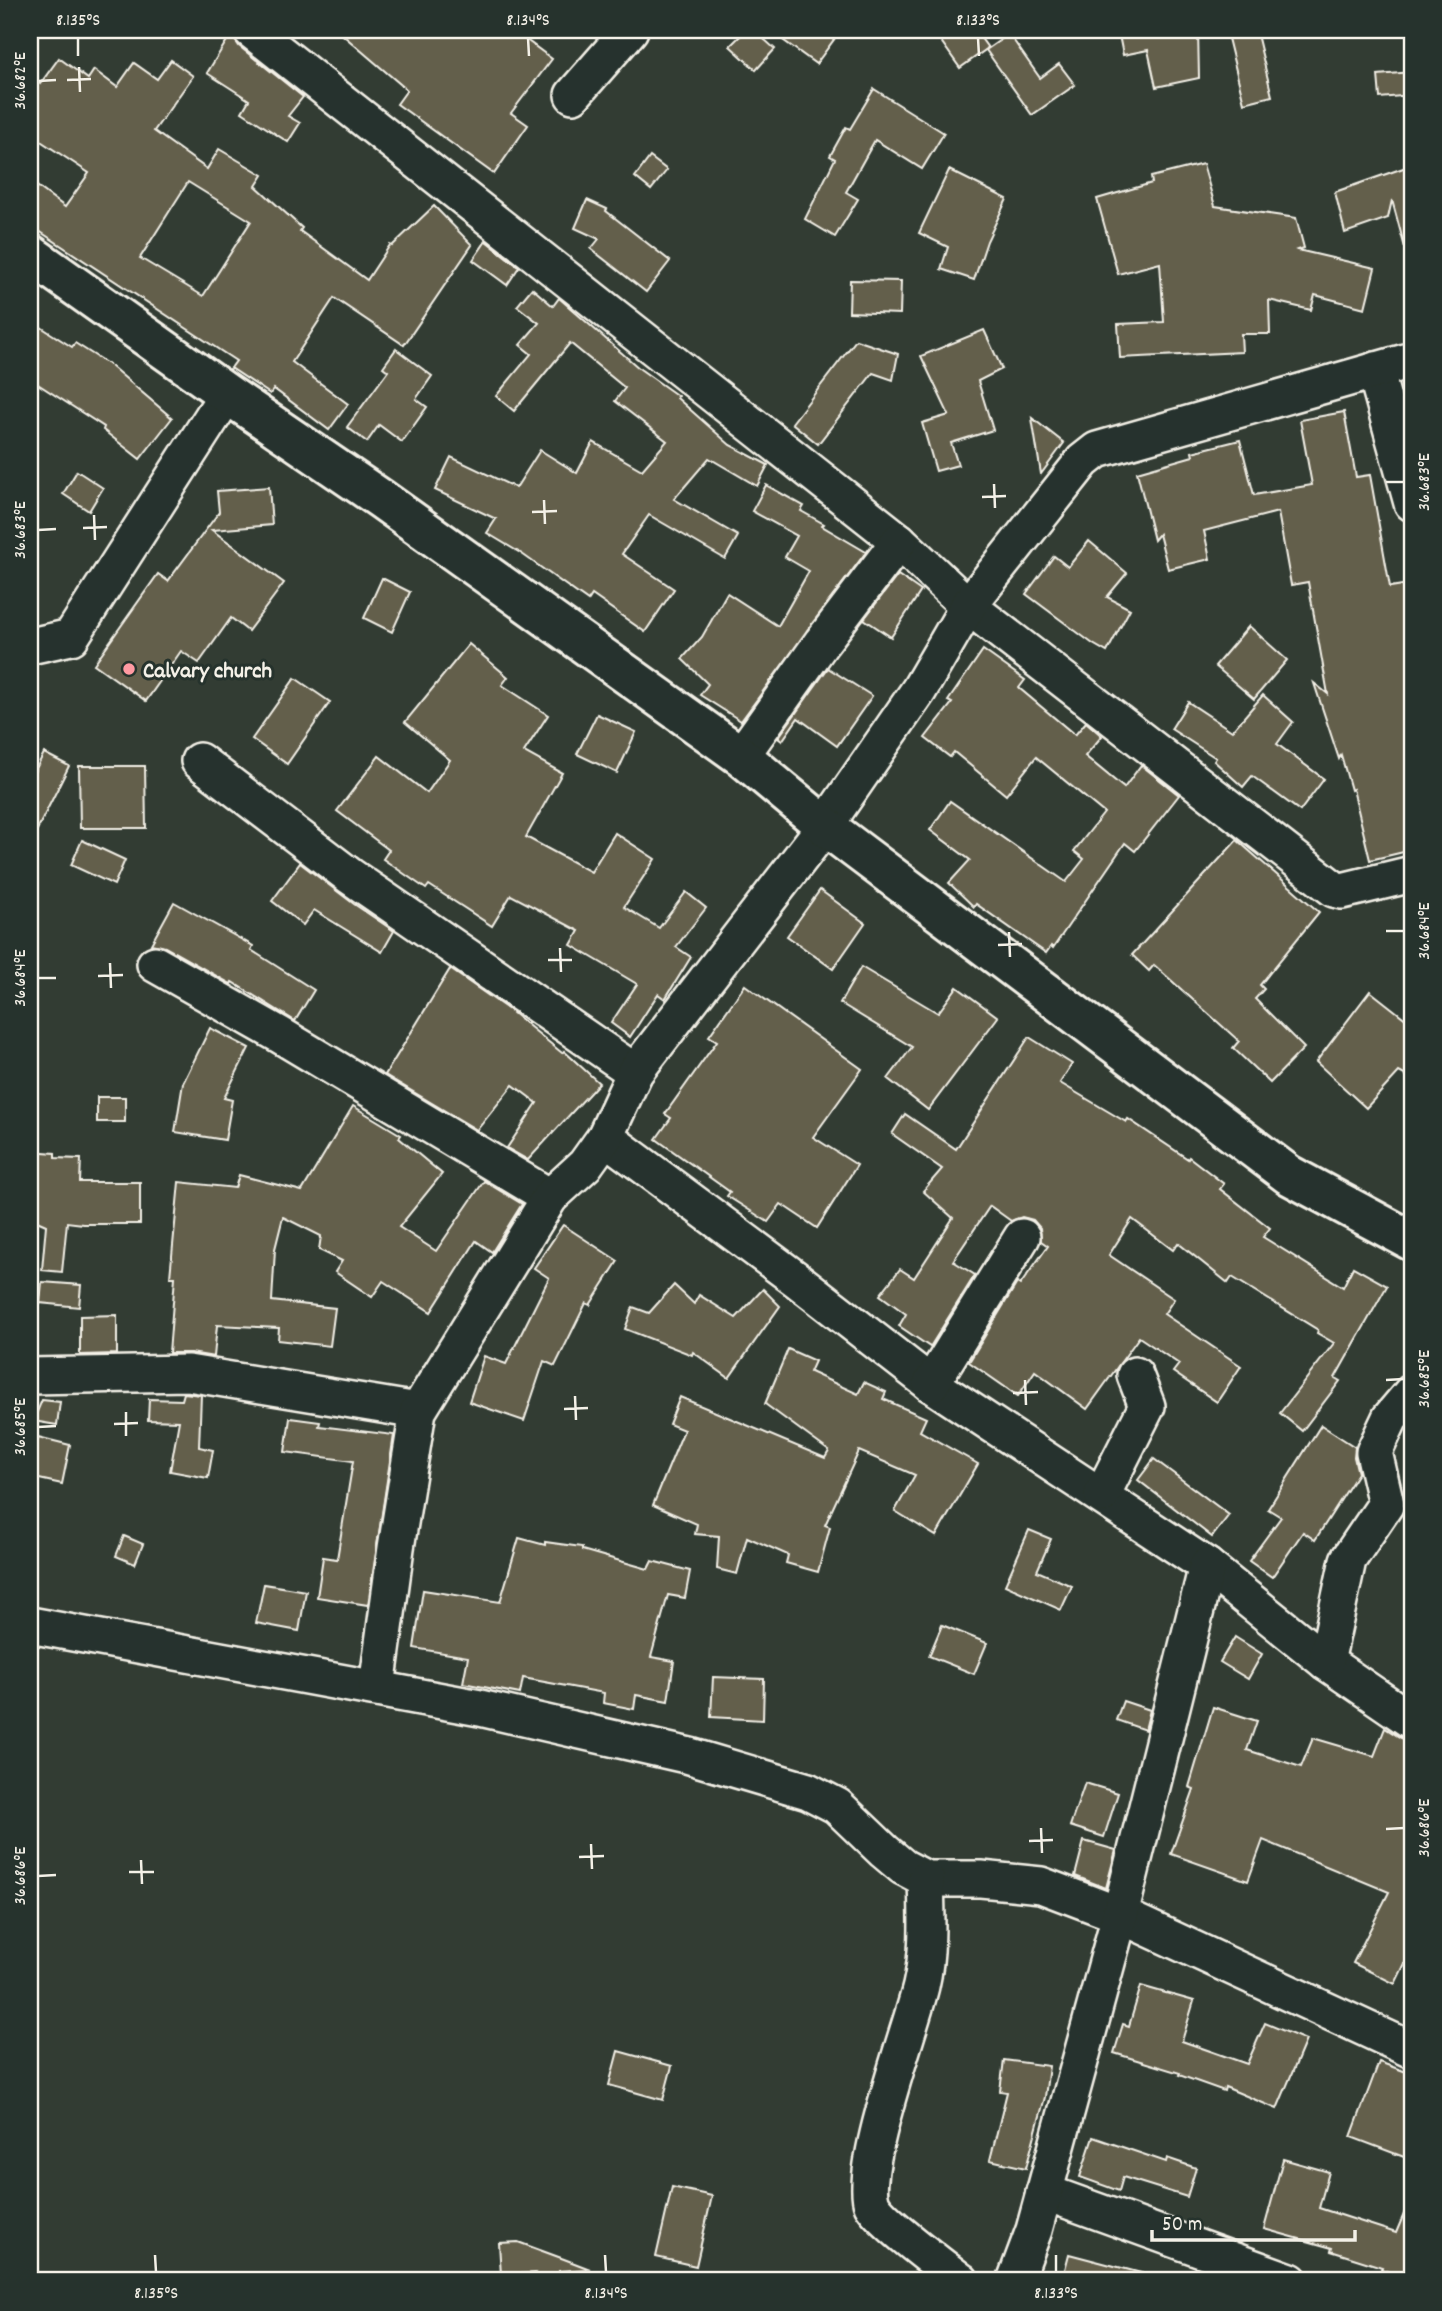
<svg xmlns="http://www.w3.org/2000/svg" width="1442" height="2311" font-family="Dekko,sans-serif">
<rect width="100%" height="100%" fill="#323c33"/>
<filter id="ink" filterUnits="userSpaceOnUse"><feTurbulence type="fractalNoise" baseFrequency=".0143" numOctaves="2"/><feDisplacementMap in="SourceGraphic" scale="14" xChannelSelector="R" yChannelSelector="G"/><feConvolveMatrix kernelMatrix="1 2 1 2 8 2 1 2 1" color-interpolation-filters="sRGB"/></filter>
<g filter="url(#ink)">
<g fill="#635e4c" stroke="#f4f1e8" stroke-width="2" fill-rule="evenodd">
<polygon points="337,30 513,30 552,59 511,113 528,125 494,174 397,104 407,90"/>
<polygon points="746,30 754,30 775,49 756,70 730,46"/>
<polygon points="769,30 841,30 816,64"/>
<polygon points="933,30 975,30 988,48 960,68"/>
<polygon points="1118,30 1198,30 1199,78 1156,87 1148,50 1123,55"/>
<polygon points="1226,30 1256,30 1272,96 1244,103"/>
<polygon points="231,34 239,46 303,97 288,116 300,123 288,142 242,112 249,100 207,73"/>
<polygon points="1009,34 1040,78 1059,64 1075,85 1032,115 986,50"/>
<path d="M59 58 88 79 94 70 117 87 134 63 157 79 171 60 193 76 154 131 207 169 219 149 263 175 256 186 302 228 300 231 367 280 390 245 392 246 434 206 472 245 404 345 334 298 292 362 348 404 329 430 274 389 270 394 231 368 236 361 30 225V181L65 207 89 173 30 134V75L40 84ZM188 182 251 221 203 296 140 258Z"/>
<polygon points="1412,72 1412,95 1380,98 1378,75"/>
<polygon points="874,89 944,133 922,169 875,140 846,192 858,199 835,237 805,219 835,159 830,156 846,127 850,129"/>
<polygon points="650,157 667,170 651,190 635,177"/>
<polygon points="1203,164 1215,206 1296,218 1304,248 1298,250 1375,268 1365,308 1315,295 1311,310 1269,300 1270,334 1241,334 1242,352 1120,358 1118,324 1164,322 1160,263 1118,274 1097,199 1152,183 1151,177"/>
<polygon points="1412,165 1412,248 1405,248 1392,200 1388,218 1345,233 1335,192"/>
<polygon points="949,170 1007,199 987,241 974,280 941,269 948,247 919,233"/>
<polygon points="587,200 607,209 606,211 670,261 646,292 591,249 599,239 575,228"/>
<polygon points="486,241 519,267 507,285 473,260"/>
<polygon points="850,280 901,281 900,314 849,312"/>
<polygon points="532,288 553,306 559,298 640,369 678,396 677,398 730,445 768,465 757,486 709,458 674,499 738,536 725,559 649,515 622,554 674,589 645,632 592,595 588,601 522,554 487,533 496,519 435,490 451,457 516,488 540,450 577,473 593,442 642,470 667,441 615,401 625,388 570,343 514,411 496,396 531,354 520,345 539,323 517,306"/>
<polygon points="30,320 72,347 75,343 111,366 172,418 140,459 103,430 104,427 30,379"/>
<polygon points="984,330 1002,369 978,381 993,430 951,443 958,465 936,471 922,423 949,415 921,356"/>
<polygon points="856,340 898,354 893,380 873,373 818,444 792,423"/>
<polygon points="396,349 432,376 416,399 427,407 402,442 379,425 367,442 347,427 388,371 383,367"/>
<polygon points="1344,412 1356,477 1370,475 1390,587 1403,585 1412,638 1412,850 1370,860 1353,789 1351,790 1341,755 1339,759 1314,683 1328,694 1308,582 1291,585 1278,512 1204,531 1210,559 1168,569 1159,534 1154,540 1137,472 1193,456 1192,452 1240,440 1254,495 1312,485 1300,420"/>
<polygon points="1032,418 1064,443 1041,474"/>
<polygon points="77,471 103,488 89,511 63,494"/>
<polygon points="766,485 804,506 801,511 824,524 822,526 866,552 741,721 700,695 708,684 682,659 702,637 727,593 778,626 809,571 785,557 797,536 752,511"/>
<polygon points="269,487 272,525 212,530 284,583 248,631 231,618 199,663 181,651 146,701 94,664 158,574 168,581 219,512 217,491"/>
<polygon points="1089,541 1127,573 1107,597 1130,609 1107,652 1093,644 1026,594 1054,556 1068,567"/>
<polygon points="898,575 921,591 891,637 864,619"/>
<polygon points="382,578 410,592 392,632 364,618"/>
<polygon points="1249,626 1287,660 1254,699 1215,666"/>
<polygon points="469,644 508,677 502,685 548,715 524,752 562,773 526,837 591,872 615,833 655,859 624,907 659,928 686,892 706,908 676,947 691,957 665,999 658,994 630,1037 611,1023 637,984 571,945 579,931 511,895 492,926 429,885 426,889 383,859 389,850 337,811 379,756 427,793 450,760 405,722"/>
<polygon points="983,650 1025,680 1019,688 1075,735 1086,722 1102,736 1085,756 1124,788 1141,765 1179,795 1135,851 1125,843 1053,948 1051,946 1046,953 976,904 974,907 949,883 970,860 930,830 950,801 1066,882 1084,859 1074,851 1104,813 1036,757 1006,795 954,752 950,757 925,738 952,703 948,701"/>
<polygon points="828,668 872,696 837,746 798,718 782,741 778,738"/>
<polygon points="295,678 330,702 287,764 252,739"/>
<polygon points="1263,695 1293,722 1277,744 1324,779 1300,811 1252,776 1243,787 1214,761 1216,758 1171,729 1188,702 1232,731"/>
<polygon points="597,714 636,732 617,773 577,754"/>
<polygon points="44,753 69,766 30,844 30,780"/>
<polygon points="79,766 145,766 146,828 80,828"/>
<polygon points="82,840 125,860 114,885 71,865"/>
<polygon points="1237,840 1319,912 1260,985 1264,989 1255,999 1304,1048 1270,1083 1233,1048 1239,1041 1154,965 1149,971 1132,955"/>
<polygon points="300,863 354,904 394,931 382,952 314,910 303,925 272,901"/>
<polygon points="820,890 865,923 833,969 787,936"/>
<polygon points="174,902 253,946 251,950 314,990 295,1021 232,982 231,984 165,947 151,944"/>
<polygon points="861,967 938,1013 957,987 998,1017 928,1110 888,1079 912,1047 840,1003"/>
<polygon points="450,969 512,1012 562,1053 564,1051 599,1083 528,1160 507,1148 537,1103 513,1085 477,1130 385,1075"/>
<polygon points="745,985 862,1069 813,1137 857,1165 817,1228 781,1204 768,1222 727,1196 730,1192 656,1139 671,1118 665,1114 717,1041 709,1036"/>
<polygon points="1370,991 1412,1024 1412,1079 1399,1072 1366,1108 1316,1062"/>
<polygon points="210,1028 249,1048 224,1098 232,1100 225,1140 175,1132 183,1083"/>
<polygon points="1029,1037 1072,1064 1060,1083 1126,1122 1128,1119 1188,1159 1189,1157 1224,1184 1220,1189 1270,1228 1263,1237 1343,1287 1353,1267 1387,1286 1335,1378 1340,1381 1302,1431 1280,1413 1334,1343 1317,1333 1318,1330 1232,1277 1228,1283 1178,1243 1173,1250 1132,1219 1109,1255 1174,1299 1164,1314 1241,1366 1217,1402 1173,1372 1179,1364 1139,1337 1087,1409 1035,1371 1018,1396 969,1362 1017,1283 1020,1285 1048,1246 1041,1241 1040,1228 1033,1220 1022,1217 1011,1221 990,1206 953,1261 975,1275 930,1347 899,1326 906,1314 880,1295 900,1269 914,1278 953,1218 923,1191 942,1169 892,1134 905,1114 956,1149"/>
<rect x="97" y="1097" width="28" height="25"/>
<polygon points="353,1106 401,1135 399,1138 442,1174 399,1227 436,1251 484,1181 522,1204 492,1252 476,1241 431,1312 383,1281 372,1297 335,1272 342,1261 319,1250 321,1236 283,1217 275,1249 272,1301 335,1308 330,1346 278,1340 279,1328 217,1325 214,1357 191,1353 169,1353 175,1277 170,1277 179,1182 235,1188 239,1175 302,1191"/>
<polygon points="30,1151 55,1153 55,1158 81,1159 80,1182 140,1182 140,1224 83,1224 67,1222 62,1272 42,1270 46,1225 30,1218"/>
<polygon points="563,1225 618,1261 590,1305 586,1303 555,1366 544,1361 524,1421 469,1402 484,1356 506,1364 549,1278 534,1268"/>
<polygon points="42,1282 81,1285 79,1307 40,1303"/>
<polygon points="674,1285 694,1304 699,1295 736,1318 763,1289 780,1306 729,1378 693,1352 692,1355 625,1329 633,1307 649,1313"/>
<polygon points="117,1315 117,1354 80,1355 80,1316"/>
<polygon points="788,1349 815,1361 810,1372 858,1394 864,1382 886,1392 883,1399 926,1418 920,1431 978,1464 936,1536 895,1511 915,1475 859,1451 825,1525 830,1527 818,1572 786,1563 788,1555 747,1537 737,1574 717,1569 719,1536 695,1534 697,1524 653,1505 684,1430 669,1424 680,1397 825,1458 829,1451 765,1404"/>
<polygon points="184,1393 201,1395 199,1447 213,1450 208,1478 170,1471 179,1421 148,1420 149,1399 182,1400"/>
<polygon points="42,1400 60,1402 57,1425 33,1421"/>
<polygon points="290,1418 320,1422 319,1426 394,1435 368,1605 317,1597 323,1557 337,1559 353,1461 285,1452"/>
<polygon points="1321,1425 1355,1447 1354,1457 1358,1473 1315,1540 1303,1532 1272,1577 1249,1561 1281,1517 1268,1509"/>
<polygon points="38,1437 70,1445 62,1484 30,1477"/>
<polygon points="1154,1459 1229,1515 1212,1537 1138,1480"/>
<polygon points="1029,1530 1051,1539 1037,1571 1072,1586 1061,1610 1005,1585"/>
<polygon points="124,1536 143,1544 135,1564 116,1556"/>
<polygon points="519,1538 545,1545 545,1542 582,1547 582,1550 648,1569 652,1561 690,1571 685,1598 668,1595 651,1657 674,1661 668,1701 636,1695 634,1709 603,1703 604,1693 523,1678 520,1694 463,1683 468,1657 414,1648 423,1590 500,1602"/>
<polygon points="264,1584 306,1591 299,1631 256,1623"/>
<polygon points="942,1625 987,1643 974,1674 929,1656"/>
<polygon points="1235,1637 1262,1654 1248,1679 1220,1662"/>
<polygon points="713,1677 764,1679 763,1720 711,1717"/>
<polygon points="1123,1701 1150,1710 1145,1730 1116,1720"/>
<polygon points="1213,1707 1257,1721 1247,1750 1301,1767 1313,1738 1374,1756 1385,1728 1401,1738 1412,1741 1412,1949 1395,1984 1353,1963 1389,1892 1263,1840 1248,1881 1171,1854 1194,1789 1189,1787"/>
<polygon points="1085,1783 1118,1793 1104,1837 1070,1826"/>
<polygon points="1084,1841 1116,1850 1106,1888 1075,1876"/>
<polygon points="1141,1986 1194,2001 1182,2041 1247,2064 1265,2023 1306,2040 1277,2109 1225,2087 1224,2091 1179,2075 1180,2073 1114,2053 1123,2024 1129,2026"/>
<polygon points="618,2051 672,2066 663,2100 609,2085"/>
<polygon points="1004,2060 1049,2066 1045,2097 1026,2168 990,2160 1007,2092 1000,2091"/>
<polygon points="1379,2062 1412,2074 1412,2160 1351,2137"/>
<polygon points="1093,2137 1166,2162 1167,2158 1196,2168 1187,2197 1123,2177 1119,2191 1080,2177"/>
<polygon points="1283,2159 1329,2172 1319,2208 1396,2233 1412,2195 1412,2281 1381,2269 1382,2267 1331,2251 1332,2248 1264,2229"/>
<polygon points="672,2187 712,2196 696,2266 656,2257"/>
<polygon points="518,2242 564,2259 590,2269 559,2271 555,2281 532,2281 535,2273 501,2275 499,2243"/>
<polygon points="1069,2254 1145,2274 1144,2281 1062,2281"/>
</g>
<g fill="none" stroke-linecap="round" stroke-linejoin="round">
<g stroke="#f4f1e8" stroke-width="40">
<g id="minor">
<polyline points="251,30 899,541 968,606 1334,889 1342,891 1412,874"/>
<polyline points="573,95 630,30"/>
<polyline points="1375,370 1412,503"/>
<polyline points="30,646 71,637 227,394"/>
<polyline points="741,756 822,642 899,541"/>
<polyline points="199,761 350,876 635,1072"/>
<polyline points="155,964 280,1035 550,1197"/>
<polyline points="605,1137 796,1279 931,1384 1207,1566 1326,1662 1412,1721"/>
<polyline points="30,1376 188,1373 418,1411"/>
<polyline points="931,1384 1022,1237"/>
<polyline points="1102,1495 1147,1406 1135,1375"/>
<polyline points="30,1625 480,1708 690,1756 808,1791 837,1806 884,1851 903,1867 926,1879 981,1879 1041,1885 1120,1915 1412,2050"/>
<polyline points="1326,1662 1348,1560 1386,1504 1374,1452 1390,1418 1412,1392"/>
<polyline points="377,1687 396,1548 418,1411 550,1197 585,1165 605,1137 635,1072 825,826 919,690 968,606 1083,461 1097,450 1412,360"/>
<path d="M926 1879C927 1913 929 1952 921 1986 911 2028 858 2170 872 2204 880 2220 944 2268 961 2281"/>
<polyline points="1044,2192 1290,2281"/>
<polyline points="1015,2281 1034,2230 1120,1915 1207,1566"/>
</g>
</g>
<g stroke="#f4f1e8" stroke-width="44">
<polyline id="major" points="30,254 227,394 381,499 741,756 825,826 1289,1175 1412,1241"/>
</g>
<use href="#minor" stroke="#26332d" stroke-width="35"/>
<use href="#major" stroke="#26332d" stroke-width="38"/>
</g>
</g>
<path fill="none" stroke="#f4f1e8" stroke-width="2.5" d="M78 38V56M528 38 529 56M978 38 979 56M79 67 80 92M67 80 91 79M38 81 56 80M1386 482H1404M994 484 995 508M982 497 1006 496M544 500 545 524M532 512 557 511M94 515 95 540M83 528 107 527M38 530 56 529M1386 931H1404M1009 932 1010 957M998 945 1022 944M560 948 561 972M548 960H572M110 963 111 988M98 976 123 975M38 978H56M1025 1380 1026 1405M1386 1380 1404 1379M1013 1393 1038 1392M575 1396 576 1420M564 1409 588 1408M126 1412V1436M114 1424 138 1423M38 1427 56 1426M1041 1828 1042 1853M1386 1829 1404 1828M1029 1841 1053 1840M591 1844 592 1869M579 1857 604 1856M141 1860 142 1884M129 1872H154M38 1876 56 1875M155 2255 156 2272M605 2255 606 2272M1056 2255V2272"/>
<circle fill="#ff9aa2" stroke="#26332d" stroke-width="2.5" cx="129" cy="669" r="7"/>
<g text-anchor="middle" stroke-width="6" stroke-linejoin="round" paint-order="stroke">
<g font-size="23" font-weight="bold" fill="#f4f1e8" stroke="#26332d" text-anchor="start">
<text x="143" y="677">Calvary church</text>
</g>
</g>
<rect width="1442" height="2311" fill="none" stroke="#26332d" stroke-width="77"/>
<path d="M1152 2230v10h203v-10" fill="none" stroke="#f4f1e8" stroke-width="3.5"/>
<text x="1162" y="2230" font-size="21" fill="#f4f1e8" stroke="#26332d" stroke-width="5" paint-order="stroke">50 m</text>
<rect x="38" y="38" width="1366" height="2234" fill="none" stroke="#f4f1e8" stroke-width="2.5"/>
<g font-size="18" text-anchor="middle" fill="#f4f1e8">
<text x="78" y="25">8.135°S</text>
<text x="528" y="25">8.134°S</text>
<text x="978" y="25">8.133°S</text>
<text transform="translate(19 81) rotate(-90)" y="6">36.682°E</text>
<text transform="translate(1423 482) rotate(-90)" y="6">36.683°E</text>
<text transform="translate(19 530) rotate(-90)" y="6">36.683°E</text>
<text transform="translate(1423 931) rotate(-90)" y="6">36.684°E</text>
<text transform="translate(19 978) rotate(-90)" y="6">36.684°E</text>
<text transform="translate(1423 1379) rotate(-90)" y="6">36.685°E</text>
<text transform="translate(19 1427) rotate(-90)" y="6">36.685°E</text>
<text transform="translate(1423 1828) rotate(-90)" y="6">36.686°E</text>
<text transform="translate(19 1876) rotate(-90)" y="6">36.686°E</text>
<text x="156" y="2298">8.135°S</text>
<text x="606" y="2298">8.134°S</text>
<text x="1056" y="2298">8.133°S</text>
</g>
</svg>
